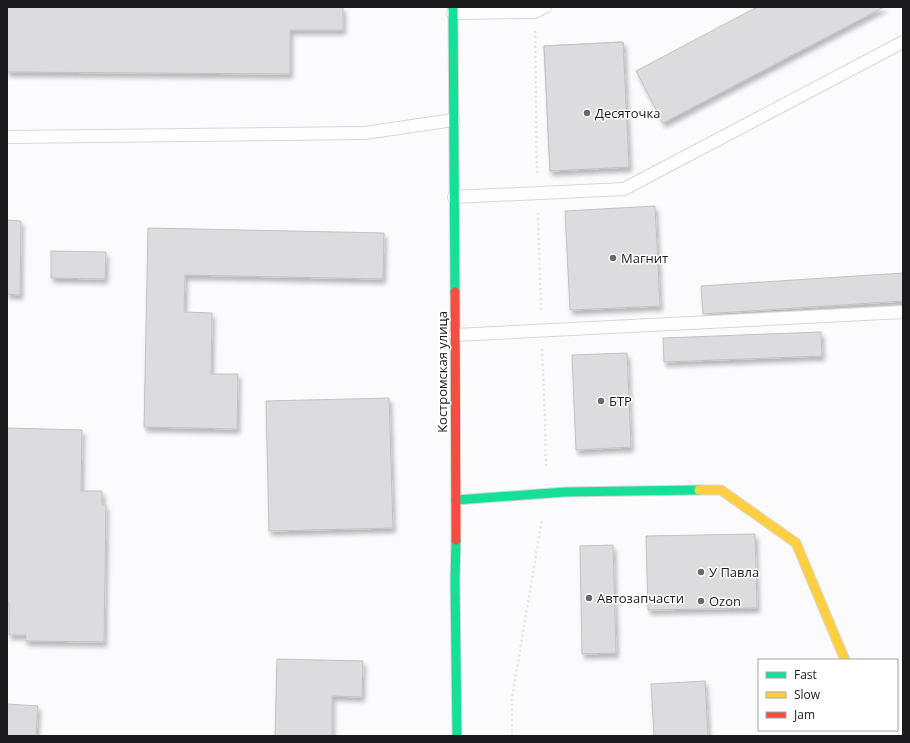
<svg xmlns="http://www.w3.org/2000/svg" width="910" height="743" font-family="'Open Sans',sans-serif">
<defs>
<filter id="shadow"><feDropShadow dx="2.5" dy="4.5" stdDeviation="2" flood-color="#0004"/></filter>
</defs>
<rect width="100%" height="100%" fill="#fbfbfd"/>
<g fill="#dcdcde" stroke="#c2c2c4" filter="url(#shadow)">
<polygon points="7,7 343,7 343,30 290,30 290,74 7,72"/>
<polygon points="757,7 884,7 663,123 636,71"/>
<polygon points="623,42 629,167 550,171 544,46"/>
<polygon points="623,42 629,167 550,171 544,46"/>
<polygon points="655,206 660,306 570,310 565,211"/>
<polygon points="7,220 21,221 20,295 7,294"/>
<polygon points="148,228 384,233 383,279 185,275 184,312 212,313 211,374 238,374 237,429 144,427"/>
<polygon points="51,251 106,252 105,279 51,278"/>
<polygon points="903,273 903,301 703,314 701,286"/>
<polygon points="821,332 822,356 664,362 663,338"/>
<polygon points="627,353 631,447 576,450 572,355"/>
<polygon points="389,398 393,528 269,531 266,401"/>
<polygon points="7,428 82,430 81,491 102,491 102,505 106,505 104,642 25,641 26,635 9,635 9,603 7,603"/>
<polygon points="755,534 757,608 648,610 646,536"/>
<polygon points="613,545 616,653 582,654 580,546"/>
<polygon points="277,659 363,661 362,697 332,696 332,736 275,736"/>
<polygon points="705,681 708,736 654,736 651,684"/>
<polygon points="7,704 38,706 36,736 7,736"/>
</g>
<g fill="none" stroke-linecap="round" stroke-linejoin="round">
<g stroke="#d8d8d9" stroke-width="14">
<g id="lane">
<polyline points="453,13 535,12 545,7"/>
<polyline points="7,137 365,133 453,120"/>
<polyline points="454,197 624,189 903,42"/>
<polyline points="455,335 903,312"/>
</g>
</g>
<g stroke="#d8d8d9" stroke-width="11">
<g id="fast">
<polyline points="453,7 455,292"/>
<polyline points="456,500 565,492 699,490"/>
<polyline points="456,540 455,580 457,736"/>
</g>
</g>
<g stroke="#d8d8d9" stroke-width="11">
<polyline id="slow" points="699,490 721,490 796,543 845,660"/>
</g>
<g stroke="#d8d8d9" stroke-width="11">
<polyline id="jam" points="455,292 456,540"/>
</g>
<g stroke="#e5e5e6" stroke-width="2.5" stroke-dasharray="2 3" stroke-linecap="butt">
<polyline points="535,31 537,174"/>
<polyline points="538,213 541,310"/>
<polyline points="542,349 545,419 546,468"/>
<polyline points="512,736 512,698 542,519"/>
</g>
<use href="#lane" stroke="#fefeff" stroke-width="12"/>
<use href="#fast" stroke="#16e098" stroke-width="9"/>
<use href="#slow" stroke="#ffcf43" stroke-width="9"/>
<use href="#jam" stroke="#f24e42" stroke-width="9"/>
</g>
<g fill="#69696b" stroke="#fff" stroke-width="1.5">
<circle cx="587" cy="113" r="4"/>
<circle cx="613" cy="258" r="4"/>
<circle cx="601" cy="401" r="4"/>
<circle cx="701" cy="572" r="4"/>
<circle cx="589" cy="598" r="4"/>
<circle cx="701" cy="601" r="4"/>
</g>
<g text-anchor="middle" stroke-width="3" stroke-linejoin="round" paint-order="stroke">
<g font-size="13" fill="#1b1b1d" stroke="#fff" text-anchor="start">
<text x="595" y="118">Десяточка</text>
<text x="621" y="263">Магнит</text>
<text x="609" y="406">БТР</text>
<text x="709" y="577">У Павла</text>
<text x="597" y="603">Автозапчасти</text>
<text x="709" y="606">Ozon</text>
</g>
<g font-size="13" fill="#1b1b1d" stroke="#fff">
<text transform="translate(442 372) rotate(-90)" y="5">Костромская улица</text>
</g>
</g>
<rect width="910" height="743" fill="none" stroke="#1b1b1d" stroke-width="16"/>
<rect x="758" y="659" width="140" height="72" fill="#ffffff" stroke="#a4a4a5"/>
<rect x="766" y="672" width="20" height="6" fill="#16e098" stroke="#a4a4a5"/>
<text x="794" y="679" font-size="12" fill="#1b1b1d">Fast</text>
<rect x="766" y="692" width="20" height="6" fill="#ffcf43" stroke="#a4a4a5"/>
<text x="794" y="699" font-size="12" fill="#1b1b1d">Slow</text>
<rect x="766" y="712" width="20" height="6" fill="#f24e42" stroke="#a4a4a5"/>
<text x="794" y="719" font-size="12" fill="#1b1b1d">Jam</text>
</svg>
